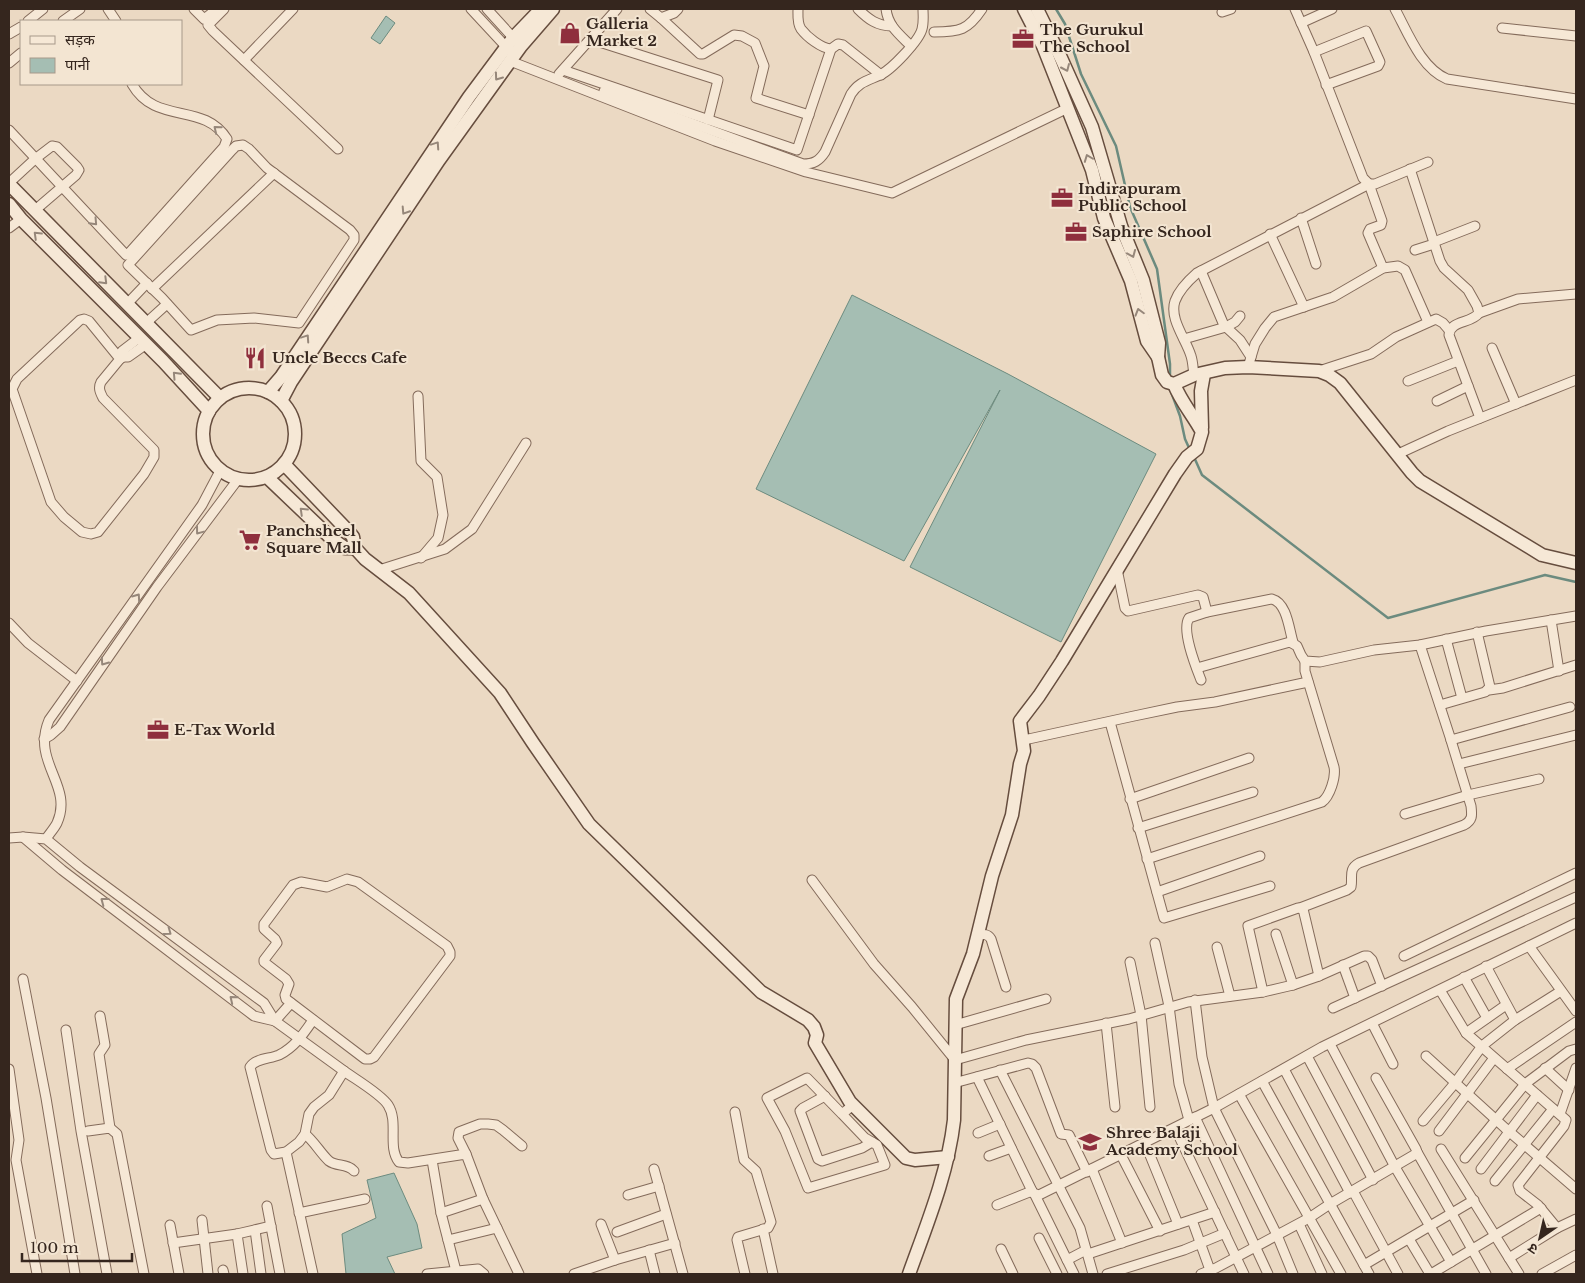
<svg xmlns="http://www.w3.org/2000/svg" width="1585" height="1283" font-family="'Libre Baskerville','Noto Sans Devanagari',serif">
<rect width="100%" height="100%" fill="#ebd9c3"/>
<g fill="#a5beb3" stroke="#6c8b7f">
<polygon points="386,16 395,23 380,44 371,38"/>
<polygon points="852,295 1008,374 1156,454 1061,642 910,567 1000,390 904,561 756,489"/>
<polygon points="394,1173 417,1224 422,1248 387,1257 395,1274 346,1274 342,1234 376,1218 367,1180"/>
</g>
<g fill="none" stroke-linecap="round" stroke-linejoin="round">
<g stroke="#6c8b7f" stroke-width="2.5">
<polyline points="1056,9 1065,24 1081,74 1116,146 1130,207 1157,269 1170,364 1170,378"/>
<polyline points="1170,389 1180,416 1185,439 1190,450"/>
<polyline points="1194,457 1202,475 1388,618 1545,575 1576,582"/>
</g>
<g stroke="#846b5b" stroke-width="11">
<g id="street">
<polyline points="108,9 116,21"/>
<polyline points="194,9 204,19 213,12"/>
<polyline points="224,9 208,25 213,31 338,149"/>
<polyline points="471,9 510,51"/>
<polyline points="487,9 517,42"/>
<polyline points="650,9 661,18 674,13 678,9"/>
<path d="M798 9C798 15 797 23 801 29 807 37 821 48 831 49L838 44 843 45 881 75"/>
<path d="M858 9C868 19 877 26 892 26"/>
<path d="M886 9C888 26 899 34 911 46"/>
<polyline points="1295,9 1314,52 1363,178 1369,184 1382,221 1381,225 1370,229 1368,233 1383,268"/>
<path d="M1395 9C1408 33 1421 68 1447 79L1576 99"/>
<polyline points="1222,12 1231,9"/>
<polyline points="661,18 700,54 703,54 734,35 742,36 755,43 764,66 756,98 809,115"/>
<polyline points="28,21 43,9"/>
<polyline points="63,21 80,9"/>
<polyline points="1301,23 1332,9"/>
<polyline points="1502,28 1576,36"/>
<path d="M934 32C960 32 968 30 982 9"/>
<polyline points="9,34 21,27"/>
<polyline points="590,39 718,80 708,120"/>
<polyline points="1314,52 1366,31 1380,62 1378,66 1326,85"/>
<polyline points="244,60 293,9"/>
<polyline points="510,61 715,141 806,172 892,193 1068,108"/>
<polyline points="9,63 21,53"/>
<polyline points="563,70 797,150 831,49"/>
<polyline points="559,74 617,9"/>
<path d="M604 91 803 164C814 164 819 161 825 152L851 94C859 82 867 81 880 75 891 70 919 41 922 29 924 22 923 15 923 9"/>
<path d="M9 130 126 255 130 252 224 147 227 139C203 101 156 126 132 84"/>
<polygon points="243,145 249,149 267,168 350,230 354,235 354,240 299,323 254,318 217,320 191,330 162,298 128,265 232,150 236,146"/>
<path d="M1410 169 1440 261 1444 268 1468 290 1477 306 1479 313C1471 324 1450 320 1449 335L1480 418"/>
<polyline points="9,183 35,159 52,146 57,147 77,167 79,170 76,175 34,211"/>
<polyline points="1301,218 1316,264"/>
<polyline points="9,228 21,219"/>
<polyline points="1270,234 1304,307"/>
<polyline points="1434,242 1475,226"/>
<polyline points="1415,250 1434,244"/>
<polyline points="1201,271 1223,323"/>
<polyline points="152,289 274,173"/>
<polyline points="127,304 147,283"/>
<polyline points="1479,313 1518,299 1576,294"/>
<polyline points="1240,316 1235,322 1226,327 1240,340 1251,357"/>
<path d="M84 319 89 321 120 359 101 382C98 388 100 392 103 398L154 450V457L144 474 98 532 91 534 82 532 64 517 51 502 12 389 17 379 80 320Z"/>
<polyline points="146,323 167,304"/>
<polyline points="1184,339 1226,327"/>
<polyline points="1492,348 1516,404"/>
<polyline points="123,357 128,357 145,345"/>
<polyline points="120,359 123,357 122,351 139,338"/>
<polyline points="1248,367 1255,344 1265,328 1274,317 1333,297 1383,268 1398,266 1405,270 1428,322"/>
<polyline points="1319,371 1371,354 1396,337 1436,319 1443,323 1449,330"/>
<path d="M1194 375C1193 369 1193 362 1191 356 1186 339 1169 319 1175 301 1179 290 1189 280 1197 273L1369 184H1375L1428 162"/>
<polyline points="1408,381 1458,361"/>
<polyline points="418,396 421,461 437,477 443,515 438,538 421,558"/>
<polyline points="1437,401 1468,386"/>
<polyline points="1398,454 1448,431 1576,380"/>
<polyline points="1117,569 1125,608 1128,611 1198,595 1203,597 1207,612"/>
<polyline points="379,570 445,549 472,529 526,443"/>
<polyline points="1551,620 1559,671"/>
<polyline points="9,623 28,643 77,681"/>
<polyline points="1446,639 1462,698"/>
<polyline points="1197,668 1290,642 1297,646 1301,655 1305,661 1320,662 1374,650 1420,645 1486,631 1576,616"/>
<path d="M1201 680C1196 667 1181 630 1189 618L1207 612 1272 599C1287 603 1289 629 1293 642"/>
<polyline points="1489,690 1503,688 1576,665"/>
<polyline points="1440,705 1485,692 1490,687 1477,632"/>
<polyline points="1110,722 1164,918 1270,886"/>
<polyline points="44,739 51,735 60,727 157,587 239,478"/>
<polyline points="1024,740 1134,716 1177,707 1215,702 1308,682"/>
<polyline points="1451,740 1570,707"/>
<polyline points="1459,764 1576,735"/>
<polyline points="1130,799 1249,758"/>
<polyline points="1405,814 1468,795 1539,779"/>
<polyline points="1138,828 1253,792"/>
<polyline points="23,837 62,870 254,1016 275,1021"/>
<path d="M9 838 23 837 46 839 80 867 264 1003 275 1021 344 1071 329 1095 314 1107 309 1114 305 1134 299 1142 286 1152 274 1154 271 1150 250 1067C256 1058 270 1059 279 1055 295 1047 304 1033 313 1020"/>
<path d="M46 839C49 834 54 829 57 823 74 785 31 763 49 720L202 505 221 469"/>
<path d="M1147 859 1322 802C1330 796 1336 777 1334 767L1305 671V661"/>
<polygon points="347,879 358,882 447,946 450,952 450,956 374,1057 370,1059 365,1059 286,999 285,995 289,984 286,979 264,962 264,960 277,943 275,939 264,929 264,924 293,885 301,882 327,887"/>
<polyline points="812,880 874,964 912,1007 955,1060 1026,1040 1129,1019 1188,1002 1263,992 1293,985 1319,976 1364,956 1368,956 1372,960 1382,986"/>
<polyline points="1157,892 1260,856"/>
<path d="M1300 908 1347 890 1351 887C1353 877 1348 869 1359 863L1464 825C1473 820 1472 815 1471 806L1450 737 1420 645"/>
<polyline points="1276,934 1293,985"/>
<path d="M978 935C984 934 988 934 991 939L1006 987"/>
<polyline points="1155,943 1169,1006 1179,1084 1189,1120"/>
<polyline points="1529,946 1576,1011"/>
<polyline points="1217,947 1230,996"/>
<polyline points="1404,956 1576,873"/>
<polyline points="1130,962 1141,1015 1150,1107"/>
<polyline points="1343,965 1355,998"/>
<polyline points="1486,966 1515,1020"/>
<polyline points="1464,977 1487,1018"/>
<polyline points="23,979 46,1098 75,1274"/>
<polyline points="1440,990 1466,1033 1566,1120 1564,1126 1518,1185 1520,1191 1538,1205 1557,1228"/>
<polyline points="1263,992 1248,926 1298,908 1303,909 1304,913 1319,976"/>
<polyline points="1195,1000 1202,1057 1214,1108 1277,1235 1293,1274"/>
<polyline points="1333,1008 1576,897"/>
<polyline points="100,1016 105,1045 99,1054 110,1128"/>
<polyline points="275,1021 291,1003"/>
<polyline points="1106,1023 1115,1107"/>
<polyline points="1372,1023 1393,1064"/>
<polyline points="955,1025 1046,999"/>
<polyline points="66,1030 81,1131 107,1274"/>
<polyline points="1466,1033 1506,1005"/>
<polyline points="1330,1044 1395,1167 1451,1262"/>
<polyline points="1307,1056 1373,1180"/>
<polyline points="1426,1056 1505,1128 1576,1189"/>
<polyline points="1545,1068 1569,1090"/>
<polyline points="9,1069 19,1140 16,1160 37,1274"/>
<polyline points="1284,1069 1350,1193"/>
<polyline points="1507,1069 1576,1022"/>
<polyline points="1000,1070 1080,1228 1093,1274"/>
<path d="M344 1071C355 1079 381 1094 388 1105 399 1122 387 1147 399 1162L408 1163 466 1154 483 1199 519 1274"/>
<polyline points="977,1077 1033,1193 1039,1195 1214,1108 1322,1047 1576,923"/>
<polyline points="1262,1081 1369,1274"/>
<polyline points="954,1083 1028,1063 1032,1064 1036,1068 1061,1134 1069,1135 1087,1172"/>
<polyline points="1239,1094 1341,1274"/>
<polyline points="825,1096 803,1108 800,1111 818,1159 822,1161 862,1148 872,1142"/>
<polyline points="735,1112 744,1160 756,1171 771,1222 768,1228 738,1237 737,1240 745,1274"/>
<polyline points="842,1114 807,1078 767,1098 785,1131 808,1188 885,1165 877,1145 865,1138 842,1114 853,1105"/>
<polyline points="1560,1114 1576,1068"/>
<polyline points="1195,1117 1268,1274"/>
<polyline points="1423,1121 1455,1083 1482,1046 1515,1020 1561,991"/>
<polyline points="1175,1128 1244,1274"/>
<polyline points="88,1131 110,1128 117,1134 144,1274"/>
<polyline points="1439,1131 1494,1058"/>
<polyline points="978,1133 1000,1124"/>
<path d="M305 1134C314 1141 321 1154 329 1161 337 1167 347 1163 354 1171"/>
<polyline points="1145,1143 1178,1224"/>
<polyline points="1441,1149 1519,1274"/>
<polyline points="286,1152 313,1274"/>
<polyline points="1417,1152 1486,1274"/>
<polyline points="466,1154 458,1138 459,1132 480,1124 488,1124 496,1125 503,1130 522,1146"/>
<polyline points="1121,1155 1160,1231"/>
<polyline points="989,1156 1011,1148"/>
<polyline points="1465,1158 1525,1084 1569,1051 1576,1049"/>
<polyline points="432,1160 441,1213 456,1271"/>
<polyline points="654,1169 683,1274"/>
<polyline points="1092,1169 1122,1243"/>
<polyline points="1481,1169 1537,1095"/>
<polyline points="1495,1181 1553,1109"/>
<polyline points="1353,1191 1398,1274"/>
<polyline points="628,1195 659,1186"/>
<polyline points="1035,1195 1074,1274"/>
<polyline points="997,1205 1032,1191"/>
<polyline points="267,1206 280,1274"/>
<polyline points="299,1213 365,1199"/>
<polyline points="441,1213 483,1199"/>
<polyline points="202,1220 208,1274"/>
<polyline points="1192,1220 1210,1270"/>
<polyline points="601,1224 615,1260"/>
<polyline points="1299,1224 1322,1274"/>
<polyline points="170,1225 179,1274"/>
<polyline points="763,1229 773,1274"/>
<polyline points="255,1230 261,1274"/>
<polyline points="617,1232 666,1214"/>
<polyline points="237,1234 243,1274"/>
<polyline points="1039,1238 1057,1274"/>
<polyline points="1409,1239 1430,1274"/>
<polyline points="448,1240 497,1228"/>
<polyline points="173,1243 237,1234 271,1226"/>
<polyline points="1001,1249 1013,1274"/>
<polyline points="649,1250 655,1274"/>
<polyline points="1088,1254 1215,1212"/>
<polyline points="1509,1258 1557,1228 1576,1219"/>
<polyline points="1067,1260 1086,1250"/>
<polyline points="1364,1265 1474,1200"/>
<polyline points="223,1270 224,1274"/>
<polyline points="427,1274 478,1269 484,1274"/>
<polyline points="574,1274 615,1260 675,1243"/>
<polyline points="1107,1274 1184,1250 1225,1233"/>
<polyline points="1201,1274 1216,1268 1309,1218 1330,1204 1414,1155 1417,1152 1416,1149 1376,1078"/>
<polyline points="1431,1274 1541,1208"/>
<polyline points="1542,1274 1576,1255"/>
</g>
</g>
<g stroke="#664d3e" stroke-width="15">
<g id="secondary">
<polyline points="1024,9 1043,46 1092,170 1104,218 1131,281 1147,341 1158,357"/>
<polyline points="1037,9 1061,58 1092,127 1121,226 1143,280 1159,343 1158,357 1162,375 1167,382 1174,384 1194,375 1225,368 1248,367 1319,371 1329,375 1340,383 1412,473 1420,481 1542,555 1576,563"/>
<polyline points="9,184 220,398"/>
<polyline points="9,204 21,219 163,361 209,411"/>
<circle cx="249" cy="434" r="46"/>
<polyline points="268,392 281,377 469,97 513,38 541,9"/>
<polyline points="281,401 291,382 439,160 521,46 553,9"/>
<polyline points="1202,428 1201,391 1204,374"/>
<polyline points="284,464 349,532 353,537 355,548 365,559 409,593 500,693 533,743 589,824 761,992 808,1020 814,1027 817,1035 815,1043 850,1102 906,1158 915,1160 948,1157"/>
<polyline points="267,477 332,539 345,548 355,548"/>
<path d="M909 1274C927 1224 948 1173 954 1120L956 999 973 954 992 876 1012 815 1020 764 1024 751 1020 721 1039 696 1062 661 1175 474 1187 457 1197 449 1202 432C1193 415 1181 402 1174 384"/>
</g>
</g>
<use href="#street" stroke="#f6e8d6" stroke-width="9"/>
<use href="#secondary" stroke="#f6e8d6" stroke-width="12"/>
</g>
<defs><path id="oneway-chevron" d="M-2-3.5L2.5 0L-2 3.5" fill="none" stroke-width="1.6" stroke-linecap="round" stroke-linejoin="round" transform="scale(1.25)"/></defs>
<g stroke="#96877a">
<use href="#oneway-chevron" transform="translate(1066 68) rotate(66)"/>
<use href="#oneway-chevron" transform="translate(498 77) rotate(126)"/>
<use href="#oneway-chevron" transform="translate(217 129) rotate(-141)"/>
<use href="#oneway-chevron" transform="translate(436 145) rotate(-56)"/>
<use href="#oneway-chevron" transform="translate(1088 158) rotate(-111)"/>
<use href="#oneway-chevron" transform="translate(405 211) rotate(123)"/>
<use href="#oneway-chevron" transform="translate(94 222) rotate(47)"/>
<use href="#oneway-chevron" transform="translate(37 235) rotate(-136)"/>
<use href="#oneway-chevron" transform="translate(1132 254) rotate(67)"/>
<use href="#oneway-chevron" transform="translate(104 281) rotate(45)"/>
<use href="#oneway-chevron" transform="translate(1139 312) rotate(-106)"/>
<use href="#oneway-chevron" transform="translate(306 338) rotate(-56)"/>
<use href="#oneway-chevron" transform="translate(176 375) rotate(-133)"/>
<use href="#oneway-chevron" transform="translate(303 511) rotate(-136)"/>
<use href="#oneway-chevron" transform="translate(199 531) rotate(127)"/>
<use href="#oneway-chevron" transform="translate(137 597) rotate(-55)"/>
<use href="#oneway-chevron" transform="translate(104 662) rotate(125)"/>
<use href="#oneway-chevron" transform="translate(104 901) rotate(-143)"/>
<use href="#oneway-chevron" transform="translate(168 932) rotate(36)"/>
<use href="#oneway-chevron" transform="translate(233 999) rotate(-141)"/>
</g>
<defs>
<g id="shop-bare" transform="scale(1.725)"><path d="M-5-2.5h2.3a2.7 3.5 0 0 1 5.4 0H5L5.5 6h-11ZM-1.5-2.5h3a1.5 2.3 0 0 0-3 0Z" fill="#8f2f3d" stroke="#f3e5d2" stroke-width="2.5" paint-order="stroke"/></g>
<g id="office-bare" transform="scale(1.725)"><path d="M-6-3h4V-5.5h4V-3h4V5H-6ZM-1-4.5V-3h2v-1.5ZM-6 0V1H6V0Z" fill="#8f2f3d" stroke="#f3e5d2" stroke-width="2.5" paint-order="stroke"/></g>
<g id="restaurant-bare" transform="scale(1.725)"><path d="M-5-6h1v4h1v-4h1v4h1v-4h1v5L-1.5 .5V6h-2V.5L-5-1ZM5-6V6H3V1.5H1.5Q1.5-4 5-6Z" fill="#8f2f3d" stroke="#f3e5d2" stroke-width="2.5" paint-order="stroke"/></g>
<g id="supermarket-bare" transform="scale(1.725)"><path d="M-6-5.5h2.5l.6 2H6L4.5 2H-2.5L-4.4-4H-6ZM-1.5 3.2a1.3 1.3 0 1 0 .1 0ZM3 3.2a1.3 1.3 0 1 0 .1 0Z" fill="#8f2f3d" stroke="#f3e5d2" stroke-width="2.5" paint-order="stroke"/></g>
<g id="school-bare" transform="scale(1.725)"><path d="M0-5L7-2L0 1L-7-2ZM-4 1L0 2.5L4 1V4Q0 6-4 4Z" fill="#8f2f3d" stroke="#f3e5d2" stroke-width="2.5" paint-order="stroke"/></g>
</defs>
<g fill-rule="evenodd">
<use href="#shop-bare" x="570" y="33"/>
<use href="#office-bare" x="1023" y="39"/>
<use href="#office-bare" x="1062" y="198"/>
<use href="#office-bare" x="1076" y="232"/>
<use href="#restaurant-bare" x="255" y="358"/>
<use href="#supermarket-bare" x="250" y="540"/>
<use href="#office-bare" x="158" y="730"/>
<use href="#school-bare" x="1090" y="1142"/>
</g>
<g text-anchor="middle" stroke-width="4" stroke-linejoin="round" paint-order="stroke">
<g font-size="15" font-weight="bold" fill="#35261e" stroke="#f3e5d2" text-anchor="start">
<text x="586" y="29">Galleria<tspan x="586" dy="17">Market 2</tspan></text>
<text x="1040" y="35">The Gurukul<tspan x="1040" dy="17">The School</tspan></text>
<text x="1078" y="194">Indirapuram<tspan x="1078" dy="17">Public School</tspan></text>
<text x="1092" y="237">Saphire School</text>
<text x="272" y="363">Uncle Beccs Cafe</text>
<text x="266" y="536">Panchsheel<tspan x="266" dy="17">Square Mall</tspan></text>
<text x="174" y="735">E-Tax World</text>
<text x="1106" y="1138">Shree Balaji<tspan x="1106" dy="17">Academy School</tspan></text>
</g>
</g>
<rect width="1585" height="1283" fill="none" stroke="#35261e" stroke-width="20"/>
<rect x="20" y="20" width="162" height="65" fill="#f3e5d2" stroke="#a7998a"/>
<rect x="30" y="36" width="25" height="8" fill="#f6e8d6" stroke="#a7998a"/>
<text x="65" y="45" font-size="15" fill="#35261e">सड़क</text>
<rect x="30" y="58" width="25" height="15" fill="#a5beb3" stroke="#a7998a"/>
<text x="65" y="70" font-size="15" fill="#35261e">पानी</text>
<g transform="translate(1540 1238) rotate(214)" stroke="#f3e5d2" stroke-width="4" paint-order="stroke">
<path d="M0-4L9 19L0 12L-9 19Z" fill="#35261e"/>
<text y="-8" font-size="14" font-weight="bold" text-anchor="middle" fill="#35261e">उ</text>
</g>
<path d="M22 1253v8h110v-8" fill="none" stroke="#35261e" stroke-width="2.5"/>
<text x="30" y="1253" font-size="15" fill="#35261e" stroke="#f3e5d2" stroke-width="4" paint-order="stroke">100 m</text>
</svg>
